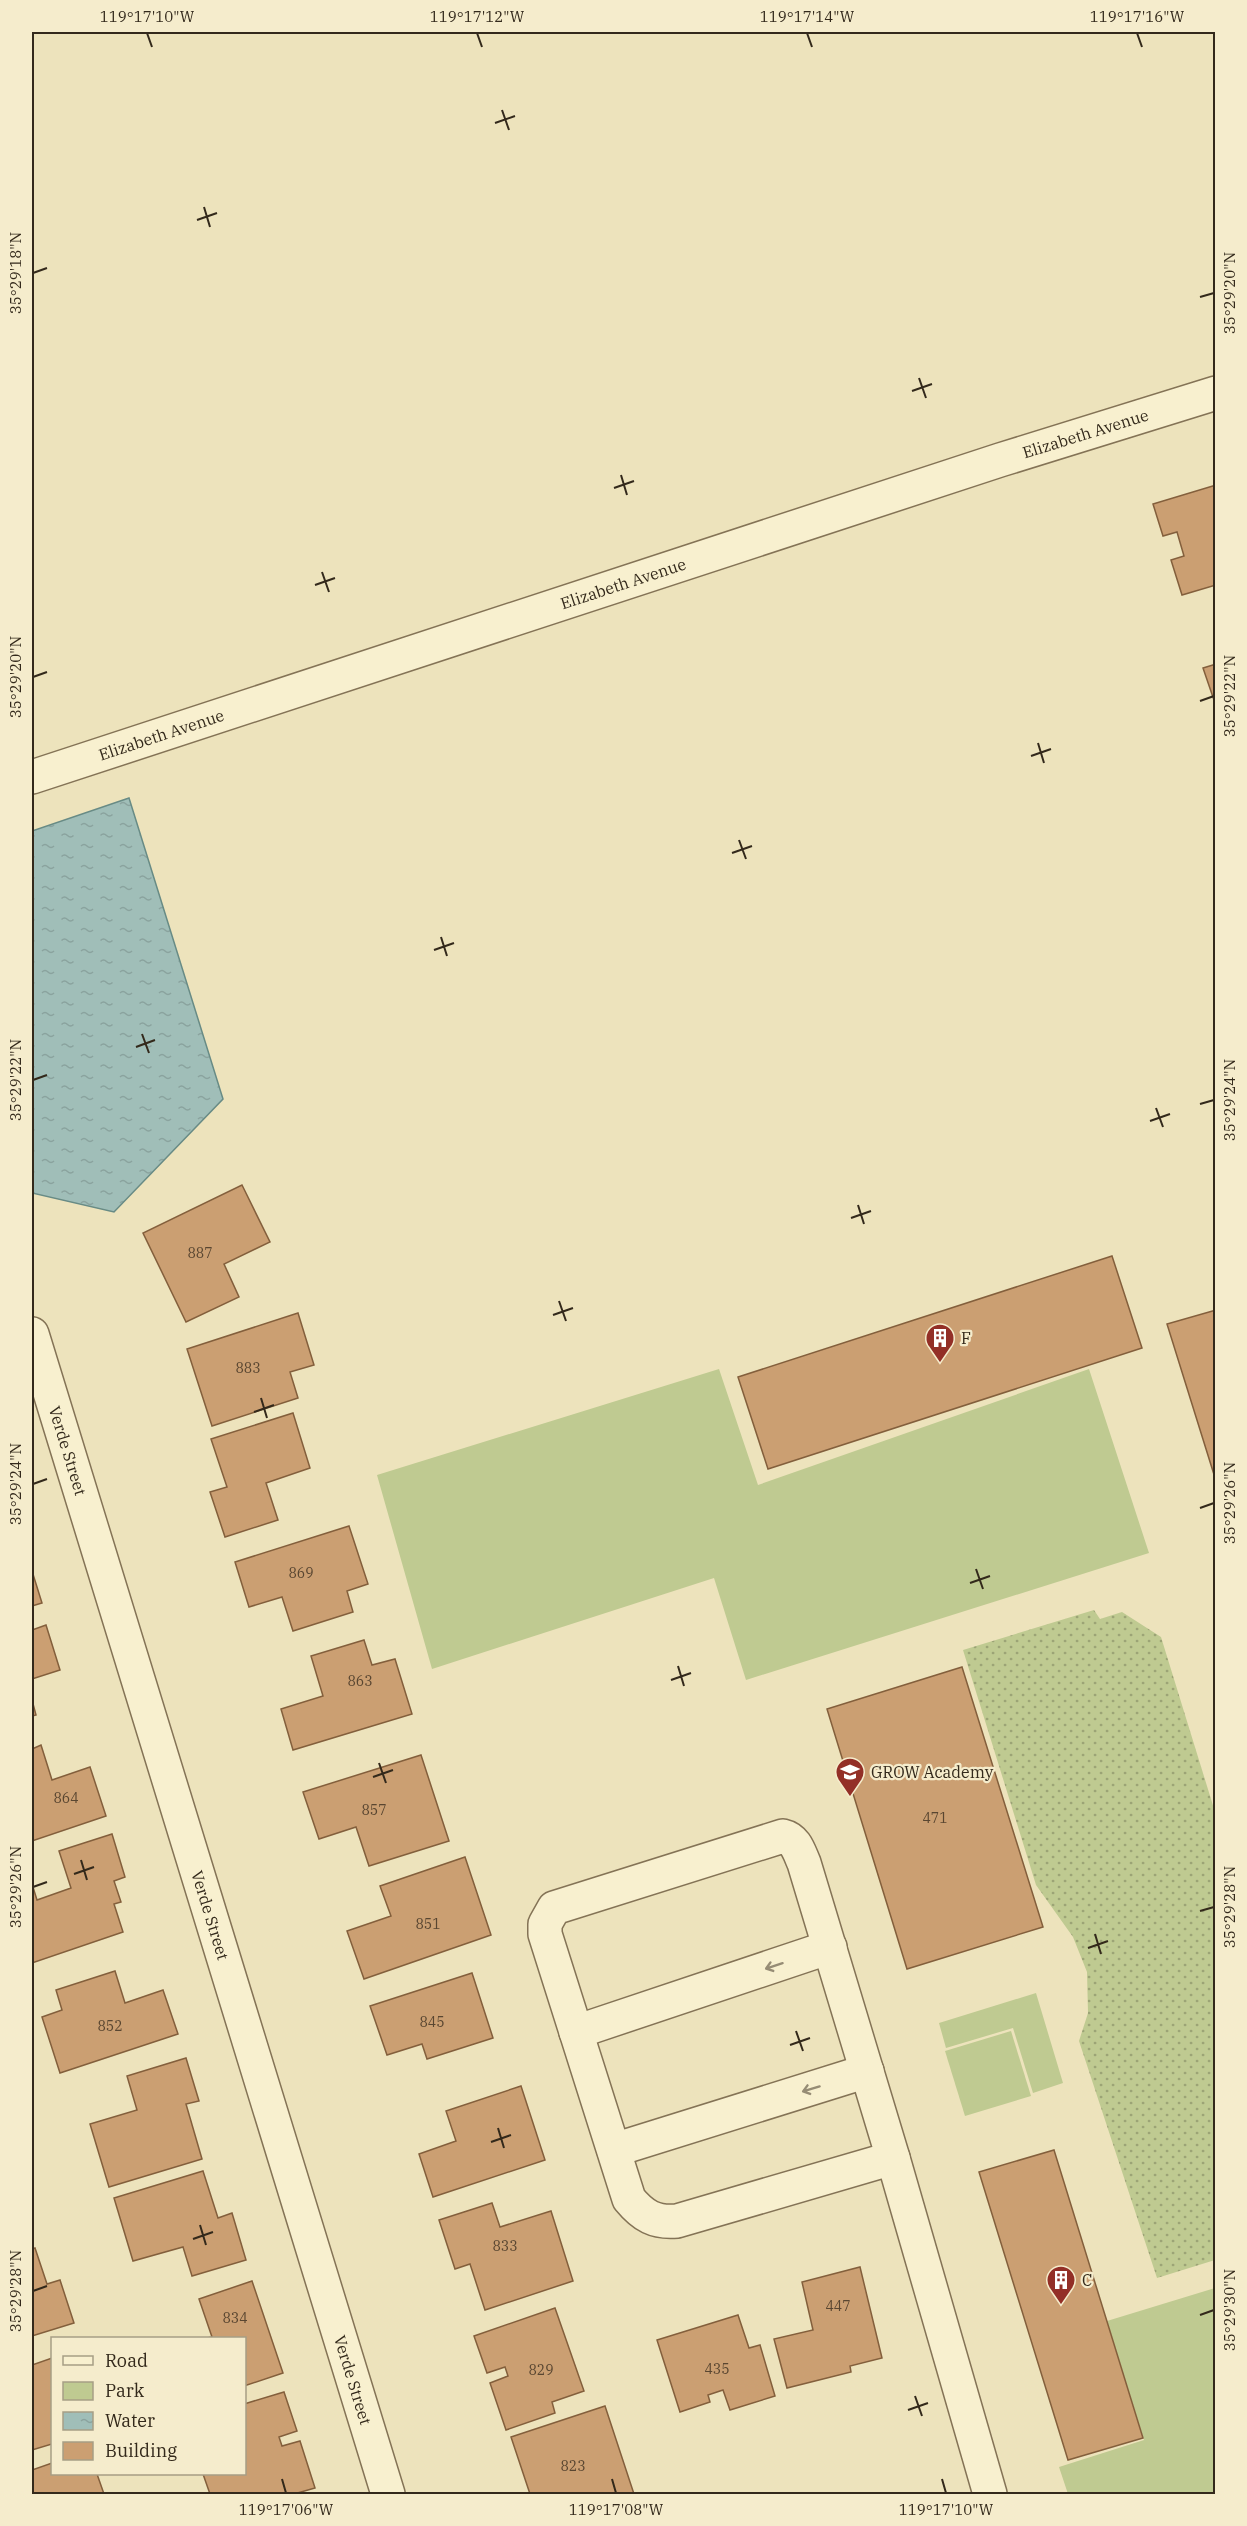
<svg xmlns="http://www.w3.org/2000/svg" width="1247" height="2526" font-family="'IBM Plex Serif',serif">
<defs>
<pattern id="garden-dots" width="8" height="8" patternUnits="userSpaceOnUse" patternTransform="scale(1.5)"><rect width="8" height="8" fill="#bfca91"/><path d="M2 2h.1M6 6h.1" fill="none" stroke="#9ca476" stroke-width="1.8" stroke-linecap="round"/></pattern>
<pattern id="water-ripples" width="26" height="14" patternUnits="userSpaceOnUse" patternTransform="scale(1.5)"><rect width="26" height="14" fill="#a0beb8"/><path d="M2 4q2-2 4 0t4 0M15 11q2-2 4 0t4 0" fill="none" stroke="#8aa39e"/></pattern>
</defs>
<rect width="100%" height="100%" fill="#ede3bc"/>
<g fill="#bfca91">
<polygon points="719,1369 758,1485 1089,1369 1149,1553 746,1680 714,1578 432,1669 377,1475"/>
<polygon points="1036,1993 1063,2083 1033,2093 1013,2028 946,2048 939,2023"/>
<polygon points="1011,2031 1031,2096 965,2116 945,2051"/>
<polygon points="1215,2288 1215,2494 1068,2494 1059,2467 1144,2440 1107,2321"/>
</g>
<polygon fill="url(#garden-dots)" points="1094,1610 1100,1619 1122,1612 1161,1637 1215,1812 1215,2260 1157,2278 1079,2041 1088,2013 1087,1972 1073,1937 1036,1885 963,1650"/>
<polygon fill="url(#water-ripples)" stroke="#688b85" stroke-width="1.5" points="129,798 223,1099 114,1212 32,1193 32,831"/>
<g fill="#cb9f72" stroke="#835f3c" stroke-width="1.5">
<polygon points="1216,485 1216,585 1182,595 1171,560 1184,556 1177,532 1163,536 1153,504"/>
<polygon points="1216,664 1216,706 1203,668"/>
<polygon points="242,1185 270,1242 224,1264 239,1297 186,1322 143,1233"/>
<polygon points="1112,1256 1142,1348 768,1469 738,1377"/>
<polygon points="1216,1310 1216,1481 1167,1324"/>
<polygon points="298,1313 314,1365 290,1372 298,1398 212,1426 187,1349"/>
<polygon points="293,1413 310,1468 266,1483 278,1520 225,1537 210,1492 227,1487 211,1439"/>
<polygon points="349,1526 368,1584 347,1591 353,1612 293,1631 282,1597 249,1607 235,1562"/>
<polygon points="32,1571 42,1603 32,1606"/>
<polygon points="46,1625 60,1670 32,1679 32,1630"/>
<polygon points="364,1640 372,1665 395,1659 412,1714 293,1750 281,1709 323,1696 311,1656"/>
<polygon points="962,1667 1043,1927 907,1969 827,1709"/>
<polygon points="32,1700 36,1715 32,1716"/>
<polygon points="41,1745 52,1780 90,1767 106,1816 32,1841 32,1749"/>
<polygon points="421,1755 449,1841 369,1866 356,1827 319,1839 303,1792"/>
<polygon points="112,1834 125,1877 114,1881 121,1902 114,1904 123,1932 32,1963 32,1884 37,1900 71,1888 59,1851"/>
<polygon points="465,1857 491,1935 364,1979 347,1931 391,1916 380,1886"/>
<polygon points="115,1971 125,2003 163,1990 178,2034 60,2073 42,2017 62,2010 56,1990"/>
<polygon points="472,1973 493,2038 427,2059 422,2044 387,2055 370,2006"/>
<polygon points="186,2058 199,2101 186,2104 202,2159 109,2187 90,2124 137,2110 127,2076"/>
<polygon points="521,2086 545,2160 433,2197 419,2154 456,2141 446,2111"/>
<polygon points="1054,2150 1143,2438 1068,2460 979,2172"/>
<polygon points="203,2171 218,2218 232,2213 246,2260 192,2276 183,2247 133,2261 114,2198"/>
<polygon points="492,2203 500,2227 551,2211 573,2281 485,2310 470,2264 455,2269 439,2220"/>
<polygon points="35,2248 47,2284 60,2280 74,2323 32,2336 32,2249"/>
<polygon points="860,2267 882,2358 850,2366 851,2372 787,2388 774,2339 813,2330 802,2282"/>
<polygon points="252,2281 283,2373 244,2386 244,2338 207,2338 212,2337 199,2299"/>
<polygon points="555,2308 584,2391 552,2402 555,2413 506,2430 490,2383 508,2376 505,2367 487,2373 474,2336"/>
<polygon points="738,2315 749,2348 760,2345 775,2396 730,2410 723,2390 708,2395 710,2402 680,2412 657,2340"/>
<polygon points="52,2358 52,2444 32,2450 32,2365"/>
<polygon points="284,2392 297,2431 279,2437 282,2446 300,2441 315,2488 294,2494 210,2494 203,2474 244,2474 244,2404"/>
<polygon points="605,2406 634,2494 530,2494 511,2437"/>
<polygon points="52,2463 52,2474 97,2474 104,2494 32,2494 32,2470"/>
</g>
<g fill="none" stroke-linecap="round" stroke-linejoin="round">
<g stroke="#847356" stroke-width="36">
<g id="minor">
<path id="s1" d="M32 777 1000 460 1216 393"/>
<path id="s2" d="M32 1334 388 2494"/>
<path d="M783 1836C796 1839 799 1852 804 1863L893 2158 677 2221C655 2223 643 2216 629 2199L545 1934V1924L554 1908Z"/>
<polyline points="576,2032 830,1947"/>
<polyline points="614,2150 867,2071"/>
<polyline points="893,2158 990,2494"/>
</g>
</g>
<use href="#minor" stroke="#f8f0cf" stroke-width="33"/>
</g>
<defs><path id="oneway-shaft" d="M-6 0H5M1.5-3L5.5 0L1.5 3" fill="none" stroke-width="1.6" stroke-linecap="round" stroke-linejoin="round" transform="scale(1.5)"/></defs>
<g stroke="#968c75">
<use href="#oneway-shaft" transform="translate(774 1966) rotate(162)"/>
<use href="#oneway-shaft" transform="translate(811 2089) rotate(163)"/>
</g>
<path fill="none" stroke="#33291b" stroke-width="2" d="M147 33 152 47M477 33 482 47M807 33 812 47M1137 33 1142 47M502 110 509 130M495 123 515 116M204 207 210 227M197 220 217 213M33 273 47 268M1200 297 1214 293M919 378 926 398M912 391 932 384M621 475 627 495M614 488 634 481M322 572 329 592M315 585 335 578M33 677 47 672M1200 701 1214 696M1038 743 1044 763M1031 756 1051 749M739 840 746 859M732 853 752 846M441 937 447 956M434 950 454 943M142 1034 149 1053M136 1047 155 1040M33 1080 47 1075M1200 1104 1214 1100M1156 1108 1163 1127M1150 1121 1170 1114M858 1205 864 1224M851 1218 871 1211M559 1301 566 1321M553 1315 573 1308M261 1398 267 1418M254 1412 274 1405M33 1484 47 1479M1200 1508 1214 1503M976 1569 983 1589M970 1583 990 1576M678 1666 684 1686M671 1680 691 1673M379 1763 386 1783M373 1777 393 1770M81 1860 87 1880M74 1874 94 1867M33 1887 47 1882M1200 1911 1214 1907M1095 1934 1101 1954M1088 1948 1108 1941M796 2031 803 2051M790 2045 810 2038M498 2128 504 2148M491 2142 511 2135M200 2225 206 2245M193 2239 213 2232M33 2291 47 2286M1200 2315 1214 2310M915 2396 922 2416M908 2410 928 2403M282 2479 286 2493M612 2479 616 2493M942 2479 946 2493"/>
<defs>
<g id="building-pin" transform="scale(1.5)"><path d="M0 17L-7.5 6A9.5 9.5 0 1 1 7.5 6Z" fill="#932f27" stroke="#f5eccc"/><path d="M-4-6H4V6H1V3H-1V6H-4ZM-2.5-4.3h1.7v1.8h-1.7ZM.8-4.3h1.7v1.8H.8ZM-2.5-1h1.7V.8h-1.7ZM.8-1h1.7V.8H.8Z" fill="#fff"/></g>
<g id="school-pin" transform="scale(1.5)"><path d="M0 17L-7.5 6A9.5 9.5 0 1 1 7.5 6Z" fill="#932f27" stroke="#f5eccc"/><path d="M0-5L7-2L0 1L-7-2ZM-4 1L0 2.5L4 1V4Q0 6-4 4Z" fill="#fff"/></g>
</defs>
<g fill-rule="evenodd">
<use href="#building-pin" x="940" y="1338"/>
<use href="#school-pin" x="850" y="1772"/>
<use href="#building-pin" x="1061" y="2280"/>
</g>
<g text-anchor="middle" stroke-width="4.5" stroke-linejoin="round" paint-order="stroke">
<g font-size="14" fill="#594631">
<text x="200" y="1258">887</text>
<text x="248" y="1373">883</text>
<text x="301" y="1578">869</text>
<text x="360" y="1686">863</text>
<text x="66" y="1803">864</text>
<text x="374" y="1815">857</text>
<text x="935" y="1823">471</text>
<text x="428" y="1929">851</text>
<text x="432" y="2027">845</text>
<text x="110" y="2031">852</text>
<text x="505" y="2251">833</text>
<text x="838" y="2311">447</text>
<text x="235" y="2323">834</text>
<text x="717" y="2374">435</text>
<text x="541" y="2375">829</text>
<text x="573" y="2471">823</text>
</g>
<g font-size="16" fill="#33291b" stroke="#f5eccc">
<text dy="6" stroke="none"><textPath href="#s1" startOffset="1108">Elizabeth Avenue</textPath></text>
<text dy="6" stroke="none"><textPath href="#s1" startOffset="622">Elizabeth Avenue</textPath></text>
<text dy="6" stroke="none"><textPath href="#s1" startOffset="136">Elizabeth Avenue</textPath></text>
<text dy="6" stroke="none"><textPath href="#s2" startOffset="122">Verde Street</textPath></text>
<text dy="6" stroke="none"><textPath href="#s2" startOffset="608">Verde Street</textPath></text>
<text dy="6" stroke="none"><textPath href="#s2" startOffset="1094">Verde Street</textPath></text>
</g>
<g font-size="16" fill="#33291b" stroke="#f5eccc" text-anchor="start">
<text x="961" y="1344">F</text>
<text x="871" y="1778">GROW Academy</text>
<text x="1082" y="2286">C</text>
</g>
</g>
<rect width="1247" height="2526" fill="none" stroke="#f5eccc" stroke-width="66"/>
<rect x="51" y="2337" width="195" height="138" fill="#f5eccc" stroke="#a79e85" stroke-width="1.5"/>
<rect x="63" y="2356" width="30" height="9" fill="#f8f0cf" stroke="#a79e85" stroke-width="1.5"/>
<text x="105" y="2367" font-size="18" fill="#33291b">Road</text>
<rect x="63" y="2382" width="30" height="18" fill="#bfca91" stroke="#a79e85" stroke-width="1.5"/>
<text x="105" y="2397" font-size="18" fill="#33291b">Park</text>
<rect x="63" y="2412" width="30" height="18" fill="url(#water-ripples)" stroke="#a79e85" stroke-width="1.5"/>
<text x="105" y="2427" font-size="18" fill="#33291b">Water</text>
<rect x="63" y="2442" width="30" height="18" fill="#cb9f72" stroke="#a79e85" stroke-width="1.5"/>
<text x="105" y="2457" font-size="18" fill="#33291b">Building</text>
<rect x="33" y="33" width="1181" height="2460" fill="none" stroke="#33291b" stroke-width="2"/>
<g font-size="15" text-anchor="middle" fill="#33291b">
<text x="147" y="22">119°17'10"W</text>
<text x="477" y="22">119°17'12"W</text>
<text x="807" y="22">119°17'14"W</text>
<text x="1137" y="22">119°17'16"W</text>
<text transform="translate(16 273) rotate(-90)" y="5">35°29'18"N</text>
<text transform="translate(1230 293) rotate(-90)" y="5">35°29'20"N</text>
<text transform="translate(16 677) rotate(-90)" y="5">35°29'20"N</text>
<text transform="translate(1230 696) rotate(-90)" y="5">35°29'22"N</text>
<text transform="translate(16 1080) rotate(-90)" y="5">35°29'22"N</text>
<text transform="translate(1230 1100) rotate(-90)" y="5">35°29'24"N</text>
<text transform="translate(16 1484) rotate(-90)" y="5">35°29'24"N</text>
<text transform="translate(1230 1503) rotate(-90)" y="5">35°29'26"N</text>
<text transform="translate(16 1887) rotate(-90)" y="5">35°29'26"N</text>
<text transform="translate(1230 1907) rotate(-90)" y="5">35°29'28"N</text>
<text transform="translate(16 2291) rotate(-90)" y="5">35°29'28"N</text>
<text transform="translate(1230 2310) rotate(-90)" y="5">35°29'30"N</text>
<text x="286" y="2515">119°17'06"W</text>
<text x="616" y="2515">119°17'08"W</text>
<text x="946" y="2515">119°17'10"W</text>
</g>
</svg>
